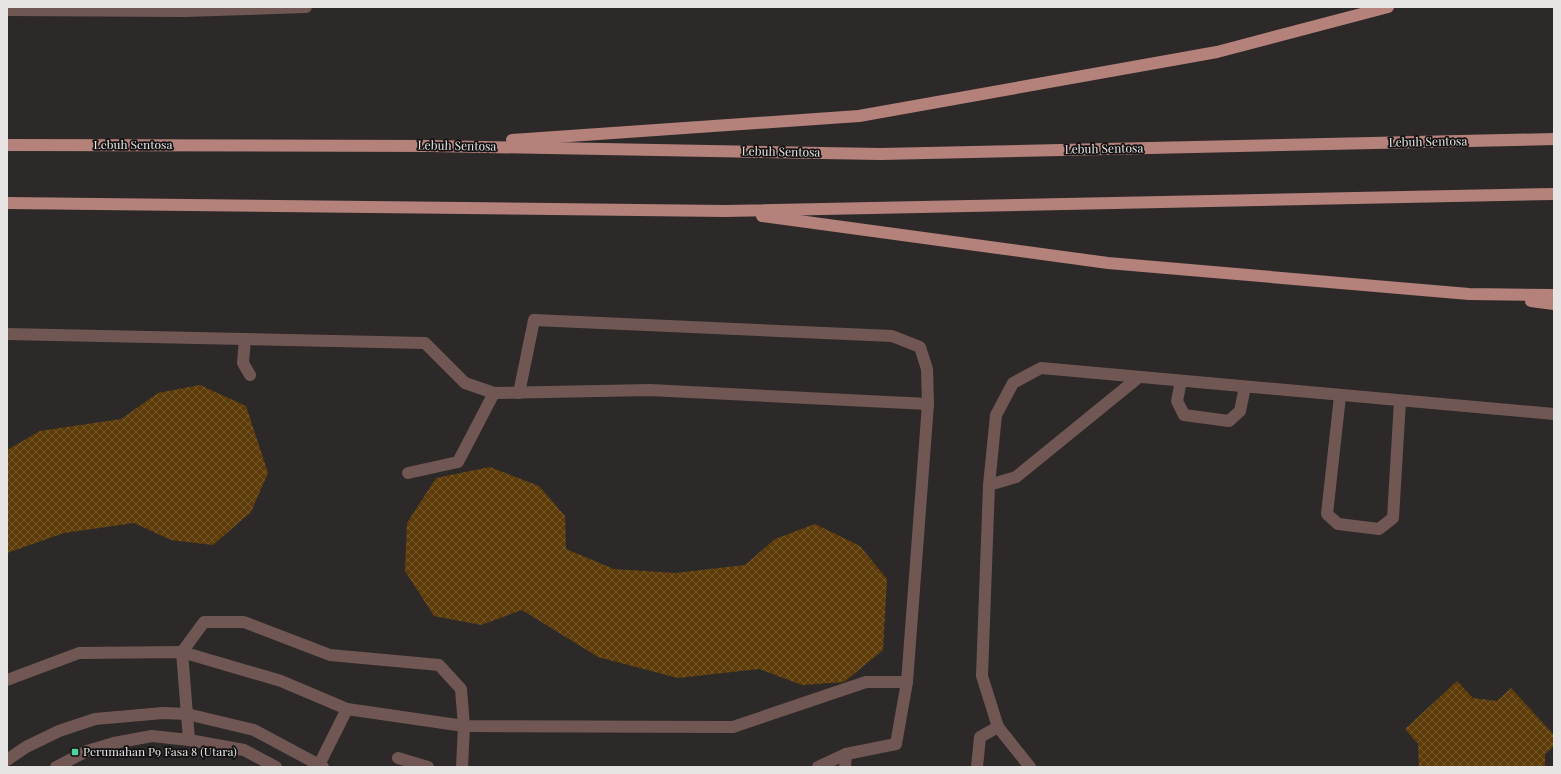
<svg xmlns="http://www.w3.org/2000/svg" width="1561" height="774" font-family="'Playfair Display',serif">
<defs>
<pattern id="building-cross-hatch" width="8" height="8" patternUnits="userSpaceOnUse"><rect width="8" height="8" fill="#5d3c0a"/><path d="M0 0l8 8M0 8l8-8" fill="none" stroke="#74582e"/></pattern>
</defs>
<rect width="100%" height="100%" fill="#2c2928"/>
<g fill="url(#building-cross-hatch)">
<polygon points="200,385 246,406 268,473 251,512 213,545 171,540 134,523 64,533 7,553 7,450 40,431 121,419 158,393"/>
<polygon points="490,467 539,486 565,516 566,549 614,569 675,573 745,565 775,539 815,524 860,546 887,579 883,650 844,682 802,685 759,669 678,678 598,657 522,610 481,625 434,616 405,571 407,523 436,478"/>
<polygon points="1457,681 1473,698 1497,701 1511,688 1554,735 1554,746 1545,754 1545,767 1419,767 1418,744 1405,729"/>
</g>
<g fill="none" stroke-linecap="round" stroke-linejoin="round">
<g stroke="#705753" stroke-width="12">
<polyline points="7,10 184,11 306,7"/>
<polyline points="7,334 425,343 465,383 494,393 650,390 928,404"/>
<polyline points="245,339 243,363 250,375"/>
<polyline points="1181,381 1177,401 1184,415 1229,421 1240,411 1245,387"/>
<polyline points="1340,396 1327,514 1338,524 1379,529 1393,518 1400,401"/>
<polyline points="408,473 458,462 494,393"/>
<polyline points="989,485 1016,477 1139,377"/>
<polyline points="7,680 79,653 182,652 281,681 347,709 464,726 733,727 866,682 907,682 928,404 927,369 920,347 892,336 534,320 519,393"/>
<polyline points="189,740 182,652 204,622 244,622 330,655 439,665 461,689 464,726 462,767"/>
<polyline points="398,758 428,767"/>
<polyline points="7,760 26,747 59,731 95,719 163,713 187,714 254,730 323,767"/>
<polyline points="56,767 87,751 114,743 152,736 189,740 244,750 276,767"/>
<polyline points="318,767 347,709"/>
<polyline points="818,767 846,754 896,744 907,682"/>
<polyline points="845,767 846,754"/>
<polyline points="977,767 980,737 998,727"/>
<polyline points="1030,767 998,727 982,676 989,485 996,415 1013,383 1041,368 1554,414"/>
</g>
<g stroke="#b5817b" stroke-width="12">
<polyline points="512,140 859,116 1217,52 1388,7"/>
<polyline points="7,145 431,146 881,154 1554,139"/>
<polyline points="7,203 725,211 1554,194"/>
<polyline points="762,216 1108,263 1469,294 1554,295"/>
<polyline points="1531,301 1554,304"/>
</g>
</g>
<rect fill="#4ed399" stroke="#141212" stroke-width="1.5" x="71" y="748" width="8" height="8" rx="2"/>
<g text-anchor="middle" stroke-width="3.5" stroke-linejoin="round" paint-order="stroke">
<g font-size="12" fill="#e7e5e4" stroke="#141212">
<text transform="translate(1428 142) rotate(-1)" y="4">Lebuh Sentosa</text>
<text x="133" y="149">Lebuh Sentosa</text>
<text transform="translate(457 146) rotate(1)" y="4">Lebuh Sentosa</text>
<text transform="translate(1104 149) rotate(-1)" y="4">Lebuh Sentosa</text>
<text transform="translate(781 152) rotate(1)" y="4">Lebuh Sentosa</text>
</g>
<g font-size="12" fill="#e7e5e4" stroke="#141212" text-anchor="start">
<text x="83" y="756">Perumahan P9 Fasa 8 (Utara)</text>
</g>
</g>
<rect width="1561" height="774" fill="none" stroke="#e7e5e4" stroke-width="16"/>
</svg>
